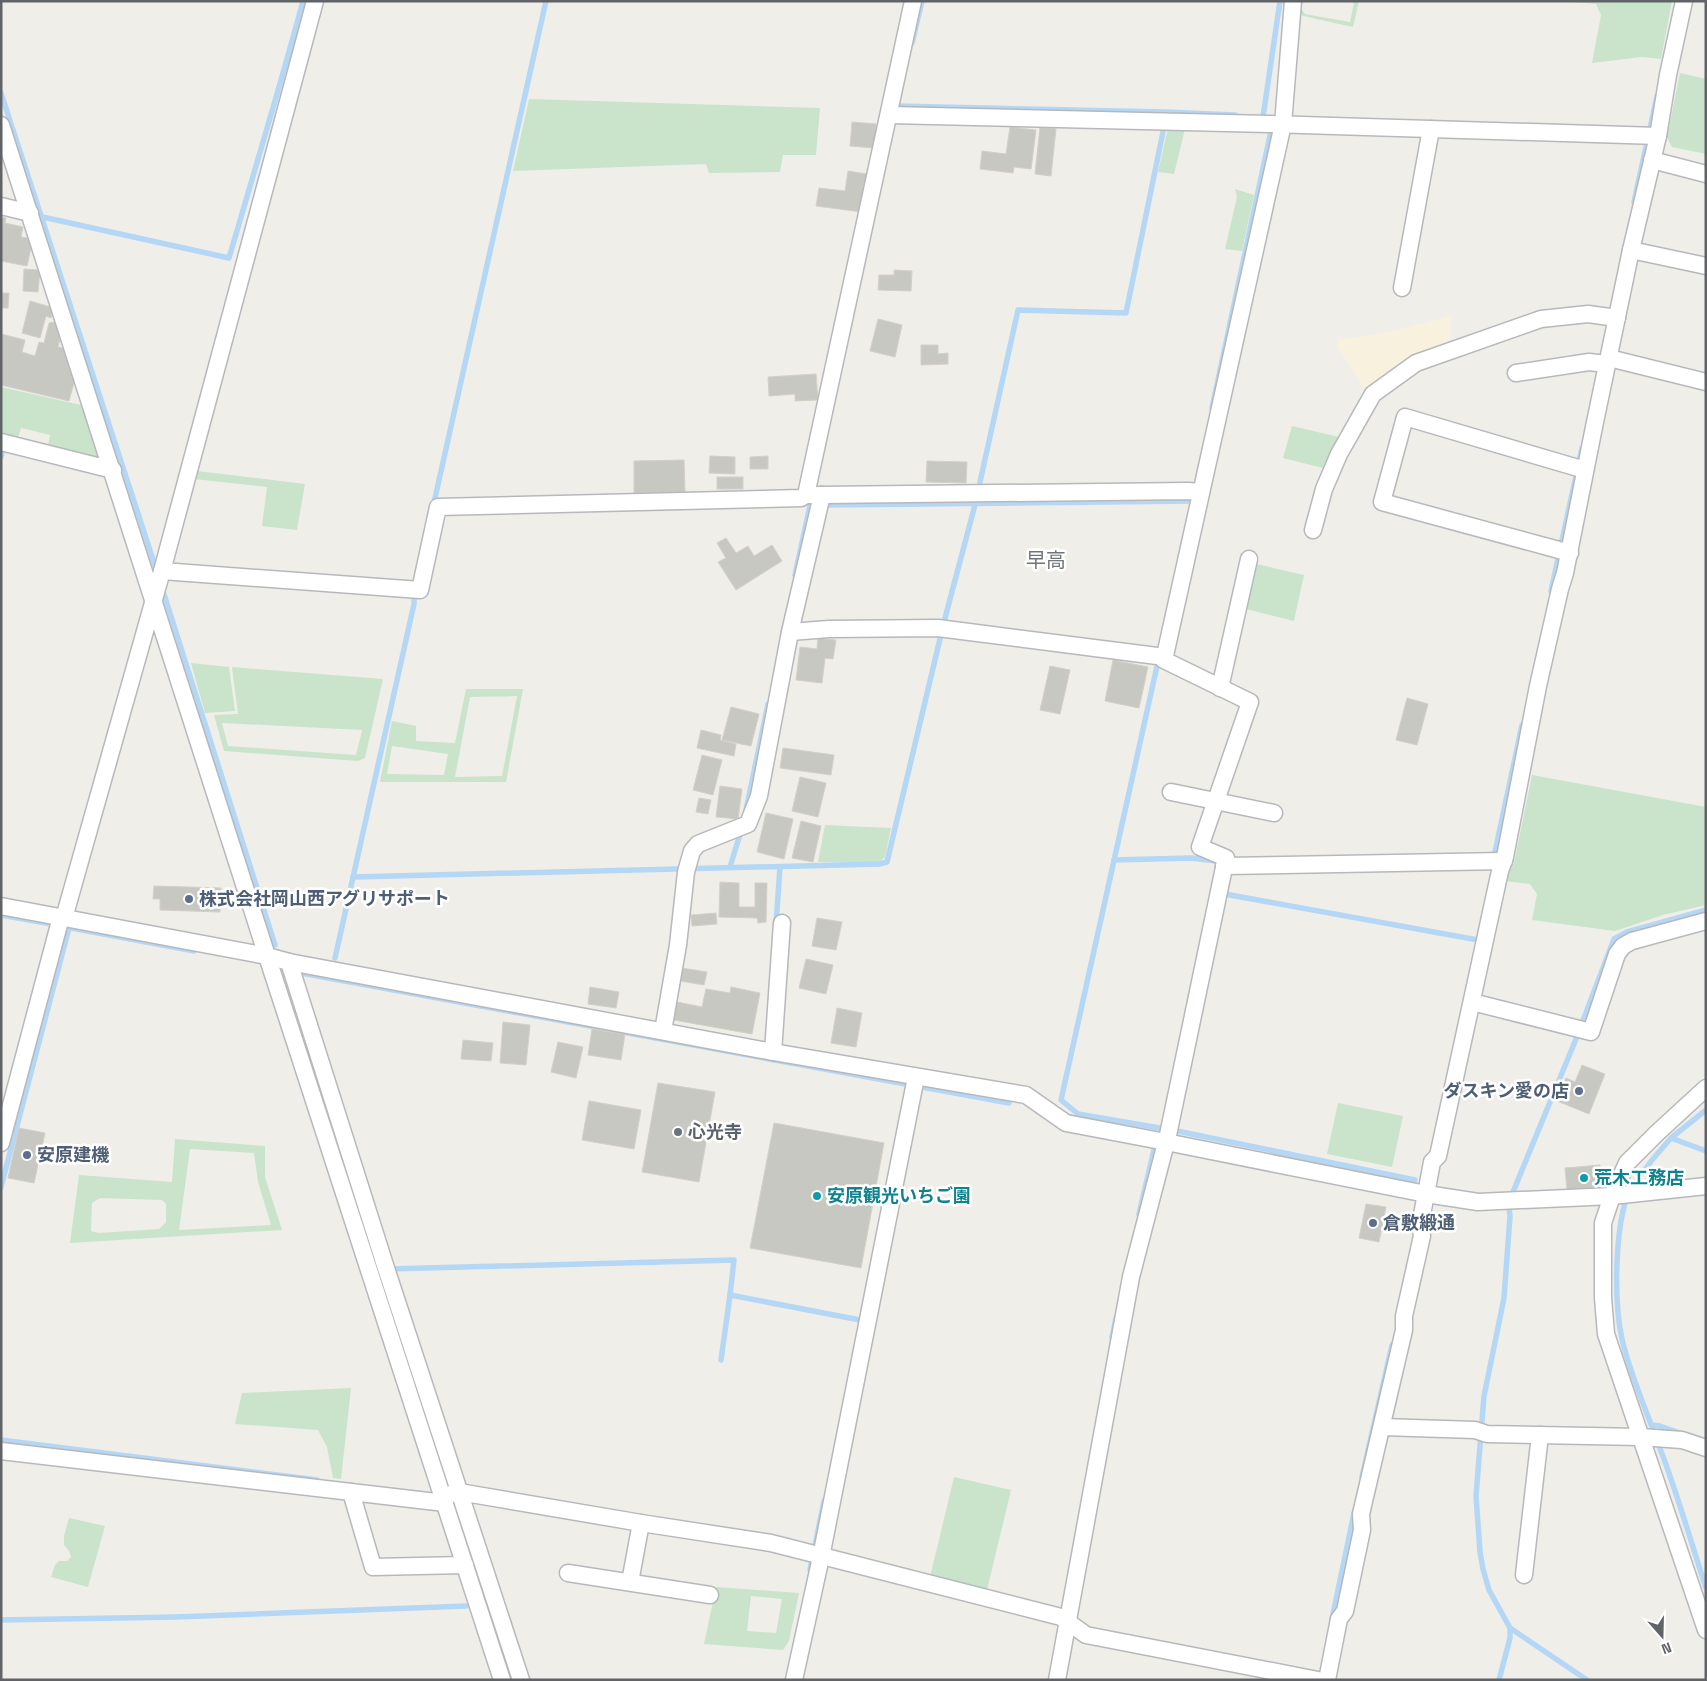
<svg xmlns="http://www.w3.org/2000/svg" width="1707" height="1681" font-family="'Space Grotesk','Noto Sans JP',sans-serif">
<rect width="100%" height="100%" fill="#f0eee9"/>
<g fill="#c9e4ca" fill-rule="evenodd">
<polygon points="1299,1 1303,1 1301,8 1305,14 1350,22 1354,3 1347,1 1359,1 1353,27 1303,16 1298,10"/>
<polygon points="1561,1 1672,1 1661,59 1642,57 1592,63 1601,15 1596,4"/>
<polygon points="1680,73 1706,79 1706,154 1672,147 1667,137"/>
<polygon points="529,99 820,108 816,155 783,155 780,172 709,173 706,164 513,171"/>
<polygon points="1168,128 1185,129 1174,174 1158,172"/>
<polygon points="1235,189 1254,195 1242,251 1225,249 1237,197"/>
<polygon points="1,387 81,405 99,458 48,445 50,435 21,428 18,438 1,434"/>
<polygon points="1292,426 1343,438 1331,470 1283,458"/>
<polygon points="197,471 305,484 297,530 262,526 267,487 194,479"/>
<polygon points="1252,563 1304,575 1294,621 1242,608"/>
<polygon points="191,663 229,667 235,711 205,713"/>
<path d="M232 667 383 679 365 758 358 761 224 751 214 715 238 714ZM222 723 362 730V731L356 755 228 746Z"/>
<path d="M466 689H523L506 782H380L392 721 416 726V741L455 743ZM517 696 502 776 455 777 470 697ZM392 746 448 754 444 775 387 774Z"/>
<polygon points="1532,775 1706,807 1706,905 1663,915 1615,931 1532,920 1537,894 1530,884 1504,881 1514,863"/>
<polygon points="825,825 891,828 885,857 879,862 818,862"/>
<polygon points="1338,1103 1403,1116 1392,1167 1327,1154"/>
<path d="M175 1139 265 1146V1177L282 1230 70 1243 79 1175 172 1182ZM190 1149 254 1153 258 1182 271 1225 179 1230ZM100 1198 162 1200 166 1204V1222L159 1229 99 1233 91 1231 92 1203Z"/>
<polygon points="351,1388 341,1479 333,1478 327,1447 318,1430 235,1424 242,1393"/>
<polygon points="954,1477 1011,1490 987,1590 930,1577"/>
<polygon points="69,1518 105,1526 88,1587 51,1577 55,1565 59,1561 67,1561 71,1557 69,1551 64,1545 64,1536"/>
<path d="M716 1587 799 1593 789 1641 783 1650 704 1644ZM751 1596 782 1599 776 1633 747 1631Z"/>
</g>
<path fill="#f7f1dd" d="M1452 315 1448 346 1369 395 1337 347 1339 339C1378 336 1415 326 1452 315Z"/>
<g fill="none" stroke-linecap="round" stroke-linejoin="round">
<g stroke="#b4d7f5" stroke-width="5.5">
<polyline points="912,43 922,1"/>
<polyline points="1,93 157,572"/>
<polyline points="897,106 1166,112 1235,115"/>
<polyline points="1263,117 1280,1"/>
<polyline points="1634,202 1657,96"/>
<path d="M38 216 229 258C254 172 280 87 303 1"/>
<polyline points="1212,408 1272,126"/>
<polyline points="1,457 3,448"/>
<polyline points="980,482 1018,310 1126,313 1164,127"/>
<polyline points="829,505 1192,501"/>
<polyline points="433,507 546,1"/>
<polyline points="795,575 812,496"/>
<polyline points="162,588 275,945"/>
<polyline points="1551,591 1582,448"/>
<polyline points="1159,657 1061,1100 1078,1114 1177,1131 1415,1180"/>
<polyline points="746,810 768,704"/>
<polyline points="1495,852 1522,725"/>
<polyline points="1114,860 1191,858 1216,861"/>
<polyline points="730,867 741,831"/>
<polyline points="353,877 879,864 887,862 944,622 976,501"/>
<polyline points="1219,893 1478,940"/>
<polyline points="1,915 57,925"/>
<polyline points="776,924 780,867"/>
<polyline points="66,927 194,951"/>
<polyline points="335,958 414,604 414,592"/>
<polyline points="301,973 1009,1103"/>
<polyline points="1671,1138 1706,1151"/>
<polyline points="1636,1182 1652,1160 1671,1138 1706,1110"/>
<polyline points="1,1187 69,928"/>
<polyline points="1513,1192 1576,1039 1614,939 1627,932 1706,910"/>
<path d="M1625 1203C1615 1239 1614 1303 1622 1339 1631 1378 1648 1414 1661 1451 1678 1496 1691 1542 1706 1588"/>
<polyline points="1139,1214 1154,1150"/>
<polyline points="378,1268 511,1680"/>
<polyline points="388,1269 734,1260 730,1295 860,1320"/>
<polyline points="1112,1338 1116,1318"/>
<polyline points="721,1360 730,1295"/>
<polyline points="1652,1425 1660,1426 1680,1433"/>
<polyline points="1,1440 317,1480"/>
<polyline points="1362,1477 1392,1345"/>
<polyline points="810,1570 824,1501"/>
<polyline points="1332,1619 1354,1513"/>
<polyline points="1,1620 176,1617 466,1606"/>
<polyline points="1510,1628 1587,1680"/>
<polyline points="1499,1680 1510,1638 1510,1628 1489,1590 1483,1569 1480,1552 1476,1496 1484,1396 1504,1298 1510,1216 1509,1208"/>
</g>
</g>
<g fill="#c8c8c3" stroke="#d4d0c8">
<polygon points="852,122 876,124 874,148 850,146"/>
<polygon points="1010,127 1036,130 1031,169 1014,167 1013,173 980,169 982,151 1006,154"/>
<polygon points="1040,127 1056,129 1051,176 1035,174"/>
<polygon points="848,171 867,174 862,212 816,206 819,188 845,191"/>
<polygon points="1,217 6,218 5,223 23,227 21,237 33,239 27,266 1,261"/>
<polygon points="24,269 40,270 38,292 23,291"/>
<polygon points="894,270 912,271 911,291 878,290 879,275 894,275"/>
<polygon points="1,293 9,293 8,308 1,308"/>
<polygon points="30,301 54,308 51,318 46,316 40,338 22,333"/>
<polygon points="878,319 902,325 895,357 870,351"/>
<polygon points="59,321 62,332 58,347 64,348 75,379 69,401 1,385 1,334 25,340 22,352 35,356 39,342 44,343 49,323"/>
<polygon points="921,345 938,345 938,354 948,353 948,364 921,365"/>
<polygon points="816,374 818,400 795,401 795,394 769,396 768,377"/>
<polygon points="710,456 735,457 735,474 709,473"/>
<polygon points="768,456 768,469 750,469 750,457"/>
<polygon points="684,460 685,492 634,493 634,461"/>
<polygon points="927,461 967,462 966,483 926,482"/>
<rect x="717" y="477" width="26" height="12"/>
<polygon points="726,538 736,553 748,546 754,556 772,545 782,561 736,590 718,562 726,558 717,543"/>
<polygon points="818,638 836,640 833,659 825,658 822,683 796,680 800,647 817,649"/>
<polygon points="1113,660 1148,667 1139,708 1105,701"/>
<polygon points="1050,666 1070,670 1060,714 1040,710"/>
<polygon points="1407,698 1428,704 1417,745 1396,740"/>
<polygon points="731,707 759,714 751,746 722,740"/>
<polygon points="701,730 721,735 720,740 736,744 734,756 697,748"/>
<polygon points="783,748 834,755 831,775 780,768"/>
<polygon points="702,755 722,760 713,795 693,790"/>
<polygon points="800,777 826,783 818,817 792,811"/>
<polygon points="720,786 742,789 738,819 716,817"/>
<polygon points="699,798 711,800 708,814 696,812"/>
<polygon points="766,813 793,819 784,859 757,852"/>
<polygon points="801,821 821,826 813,862 792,858"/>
<polygon points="720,882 739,883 739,907 755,907 755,883 767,883 766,922 758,923 757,918 719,917"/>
<polygon points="154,886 221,888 220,912 160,910 160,899 153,899"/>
<polygon points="716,913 717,924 692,926 691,915"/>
<polygon points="817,918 842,922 836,950 812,946"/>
<polygon points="806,959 833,965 826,994 799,988"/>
<polygon points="682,968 707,972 704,985 680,981"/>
<polygon points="590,987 619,992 616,1008 588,1004"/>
<polygon points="731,987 760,993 752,1034 674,1020 677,1002 702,1007 706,989 730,993"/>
<polygon points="837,1008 862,1013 856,1047 831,1043"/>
<polygon points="503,1022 530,1025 526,1065 500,1063"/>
<polygon points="592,1029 625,1034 621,1060 588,1055"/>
<polygon points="463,1040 493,1043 491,1061 461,1059"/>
<polygon points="558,1042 583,1047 576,1078 551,1072"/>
<polygon points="1582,1065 1605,1074 1589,1114 1557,1101 1566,1078 1575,1082"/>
<polygon points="658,1083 715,1092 699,1182 642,1172"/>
<polygon points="589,1101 641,1110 634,1149 582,1140"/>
<polygon points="774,1123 884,1143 861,1268 750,1248"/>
<polygon points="19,1128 45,1133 34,1183 8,1178"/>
<polygon points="1600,1165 1602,1187 1567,1190 1565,1168"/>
<polygon points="1366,1204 1386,1207 1379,1242 1359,1238"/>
</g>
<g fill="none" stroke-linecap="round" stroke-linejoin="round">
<g stroke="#b6b8bb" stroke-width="19">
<g id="street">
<polyline points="889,115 1269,124 1658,136"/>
<polyline points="1,125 267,956 502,1680"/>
<polyline points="1652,160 1706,174"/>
<polyline points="1,206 30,213"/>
<polyline points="1631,250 1706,266"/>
<polyline points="1402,288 1431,129"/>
<polyline points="1609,358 1706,382"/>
<polyline points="1516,373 1589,362 1607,364"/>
<polyline points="1,442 113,470"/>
<polyline points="806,495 913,1"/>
<polyline points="1313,530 1324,489 1339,454 1373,394 1416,363 1541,319 1588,314 1617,318"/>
<polyline points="1570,553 1382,502 1405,417 1585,470"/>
<polyline points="162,571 420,590 438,507 801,498 806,495 822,495 1188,491 1201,492"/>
<polyline points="790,632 829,629 938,628 1165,657"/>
<polyline points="1220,688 1249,559"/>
<polyline points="1171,792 1274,813"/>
<polyline points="1224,866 1504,861"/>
<polyline points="1,906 267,956 289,962 773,1052 1026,1095 1066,1123 1166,1142 1426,1194 1478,1202 1612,1196 1706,1186"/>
<polyline points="64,918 162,571 315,1"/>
<polyline points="289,962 385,1265 521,1680"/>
<polyline points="1472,1002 1591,1032 1617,954 1623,946 1632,941 1706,921"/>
<polyline points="663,1031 678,945 686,872 692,851 698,844 748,824 759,796 790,632 822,495"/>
<polyline points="773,1052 782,923"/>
<polyline points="1706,1088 1657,1133 1627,1163 1612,1196 1603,1223 1603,1298 1606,1334 1706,1630"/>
<polyline points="1,1143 61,917"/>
<polyline points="1382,1427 1475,1430 1487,1434 1641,1437 1682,1440 1706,1448"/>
<polyline points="1,1451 445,1503"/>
<polyline points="351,1492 373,1567 465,1565"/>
<polyline points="443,1496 459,1492 641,1523 771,1543 1061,1617 1086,1635 1318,1680"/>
<polyline points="568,1573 710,1595"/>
<polyline points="1524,1575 1540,1435"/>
<polyline points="630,1582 641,1523"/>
<polyline points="794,1680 821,1557 916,1077"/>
<polyline points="1057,1680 1131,1277 1168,1135 1226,858 1200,847 1250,702 1164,660 1283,124 1293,1"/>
<polyline points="1327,1680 1339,1619 1345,1611 1362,1530 1361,1514 1404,1330 1404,1316 1422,1236 1420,1225 1426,1194 1432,1162 1438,1156 1500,871 1505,857 1538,686 1560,589 1565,573 1594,427 1631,250 1658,136 1668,75 1684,1"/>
</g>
</g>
<use href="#street" stroke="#fff" stroke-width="16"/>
</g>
<g fill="#5c6f8a" stroke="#fff" stroke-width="2">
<circle cx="189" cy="899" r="5"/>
<circle cx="1579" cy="1091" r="5"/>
<circle cx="27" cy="1155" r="5"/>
<circle cx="1373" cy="1223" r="5"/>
</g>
<circle fill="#6b7280" stroke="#fff" stroke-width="2" cx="678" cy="1132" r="5"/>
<g fill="#0f9aa8" stroke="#fff" stroke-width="2">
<circle cx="1584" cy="1178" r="5"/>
<circle cx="817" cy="1196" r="5"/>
</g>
<g text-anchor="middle" stroke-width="5" stroke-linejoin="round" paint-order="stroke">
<g font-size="18" font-weight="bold" fill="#4e5e75" stroke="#fff" text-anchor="start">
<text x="199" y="905">株式会社岡山西アグリサポート</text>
<text x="1569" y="1097" text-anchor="end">ダスキン愛の店</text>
<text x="37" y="1161">安原建機</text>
<text x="1383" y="1229">倉敷緞通</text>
</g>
<g font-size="18" font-weight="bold" fill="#5b616d" stroke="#fff" text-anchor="start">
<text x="688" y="1138">心光寺</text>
</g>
<g font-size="18" font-weight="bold" fill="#0d838f" stroke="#fff" text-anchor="start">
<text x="1594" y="1184">荒木工務店</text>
<text x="827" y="1202">安原観光いちご園</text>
</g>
<g font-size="20" fill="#717579" stroke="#fff">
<text x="1046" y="567">早高</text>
</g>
</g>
<rect width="1707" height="1681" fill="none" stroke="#606367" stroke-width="5"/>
<g transform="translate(1662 1636) rotate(160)" stroke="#ffffff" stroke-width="4" paint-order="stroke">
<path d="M0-4L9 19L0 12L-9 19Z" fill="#606367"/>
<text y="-8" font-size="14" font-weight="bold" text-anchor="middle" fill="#606367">N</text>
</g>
</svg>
